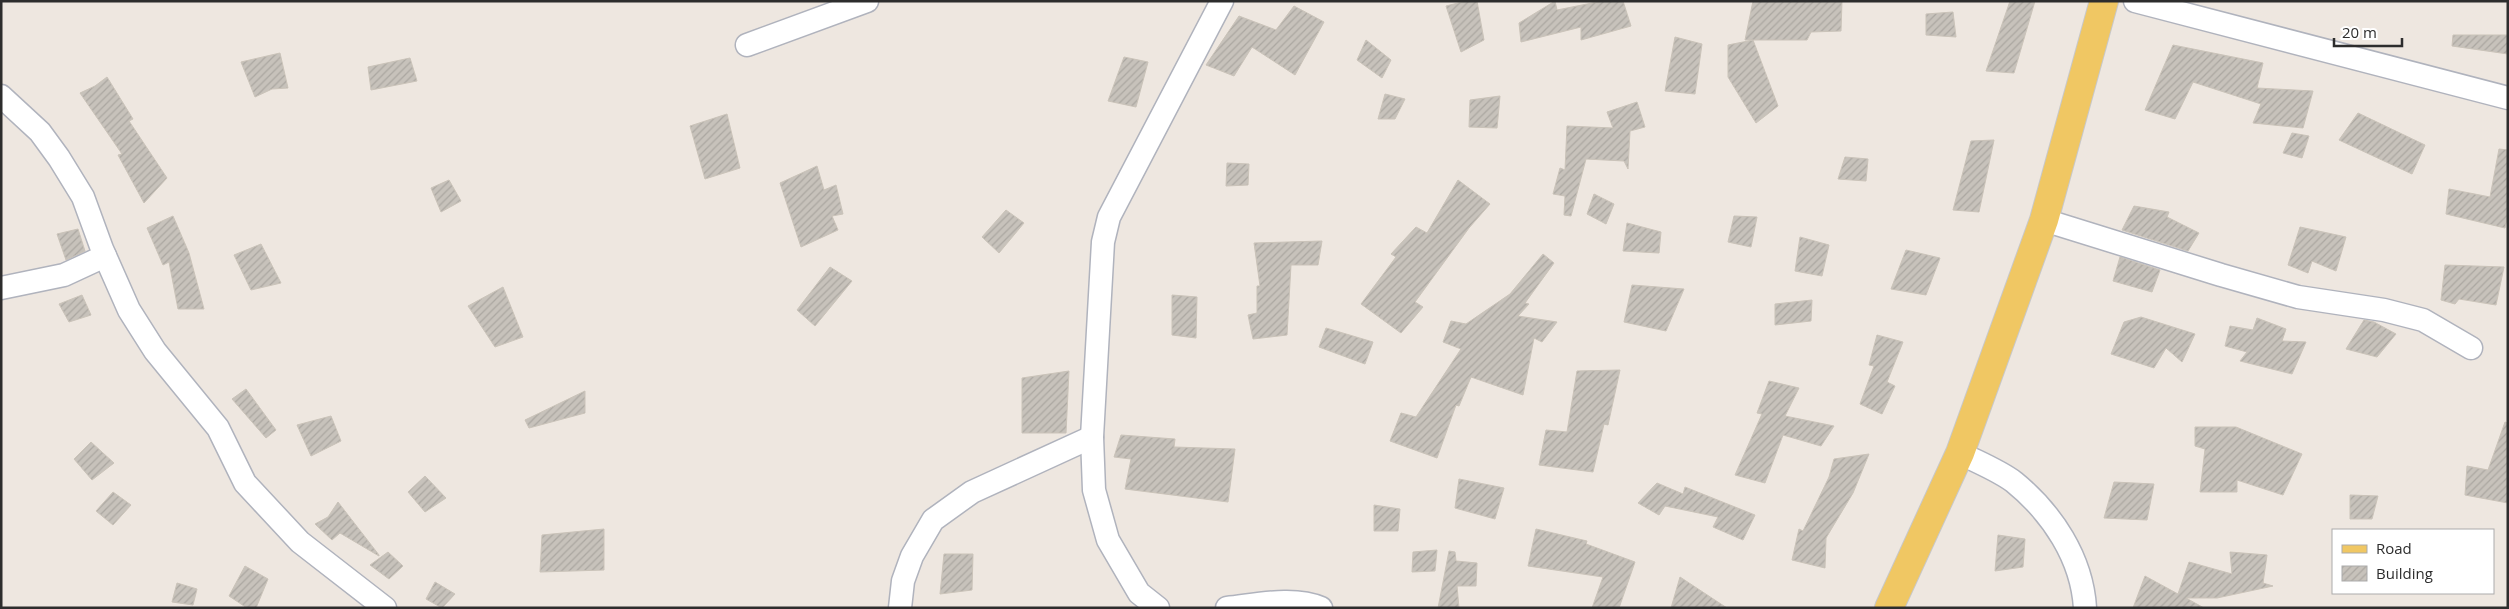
<svg xmlns="http://www.w3.org/2000/svg" width="2509" height="609" font-family="'Open Sans',sans-serif">
<defs>
<pattern id="building-hatch" width="6" height="6" patternUnits="userSpaceOnUse" patternTransform="scale(1.25)"><rect width="6" height="6" fill="#c7c2bb"/><path d="M-1 1l2-2M0 6l6-6M5 7l2-2" fill="none" stroke="#aba7a1"/></pattern>
</defs>
<rect width="100%" height="100%" fill="#eee7e0"/>
<g fill="url(#building-hatch)" stroke="#cac3b9">
<polygon points="1466,1 1477,1 1484,40 1461,52 1446,6"/>
<polygon points="1555,1 1557,10 1602,1 1623,1 1631,26 1581,40 1581,27 1521,42 1519,23"/>
<polygon points="1753,1 1842,1 1841,31 1811,32 1807,40 1753,40 1778,106 1756,123 1728,77 1728,45 1753,40 1745,40"/>
<polygon points="2010,1 2035,1 2014,73 1986,71"/>
<polygon points="1294,6 1324,22 1295,75 1252,47 1234,76 1206,65 1239,16 1276,30"/>
<polygon points="1953,12 1956,37 1926,35 1926,14"/>
<polygon points="2453,35 2508,35 2508,54 2452,46"/>
<polygon points="1675,37 1702,44 1695,94 1665,91"/>
<polygon points="1366,40 1391,60 1382,78 1357,60"/>
<polygon points="2173,45 2263,63 2257,88 2313,91 2303,128 2253,123 2261,104 2193,82 2175,119 2145,110"/>
<polygon points="280,53 288,88 272,89 255,97 241,62"/>
<polygon points="1124,57 1148,62 1136,107 1108,101"/>
<polygon points="410,58 417,81 371,90 368,67"/>
<polygon points="107,77 133,119 129,121 167,178 144,203 118,155 122,154 80,93 95,86"/>
<polygon points="1385,94 1405,99 1395,119 1378,119"/>
<polygon points="1500,96 1497,128 1469,127 1470,100"/>
<polygon points="1637,102 1645,127 1630,131 1628,169 1624,161 1586,159 1571,216 1564,215 1565,196 1553,194 1560,168 1565,170 1567,126 1613,128 1607,112"/>
<polygon points="2358,113 2425,145 2412,174 2339,140"/>
<polygon points="727,114 740,168 705,179 690,126"/>
<polygon points="2292,133 2309,136 2302,158 2283,153"/>
<polygon points="1994,140 1979,212 1953,210 1971,141"/>
<polygon points="2499,149 2508,150 2508,215 2505,228 2446,214 2449,189 2490,197"/>
<polygon points="1845,157 1868,159 1866,181 1838,179"/>
<polygon points="1227,163 1249,164 1248,185 1226,186"/>
<polygon points="817,166 824,190 836,185 843,214 832,216 838,230 801,247 780,183"/>
<polygon points="449,180 461,201 441,212 431,188"/>
<polygon points="1458,180 1490,204 1469,228 1415,302 1423,307 1401,333 1361,304 1396,257 1391,254 1416,227 1427,233"/>
<polygon points="1594,194 1614,204 1606,224 1587,214"/>
<polygon points="2134,206 2169,212 2167,217 2199,233 2188,251 2122,230"/>
<polygon points="1006,210 1024,223 999,253 982,237"/>
<polygon points="173,216 189,253 204,309 178,309 169,262 163,265 147,228"/>
<polygon points="1734,216 1757,217 1751,247 1728,242"/>
<polygon points="1627,223 1661,232 1659,253 1623,251"/>
<polygon points="2300,227 2346,237 2336,271 2312,261 2308,273 2288,265"/>
<polygon points="78,229 85,251 66,260 57,234"/>
<polygon points="1800,237 1829,245 1822,276 1795,271"/>
<polygon points="1322,241 1318,265 1291,265 1287,335 1253,339 1248,315 1257,313 1257,286 1260,286 1254,243"/>
<polygon points="261,244 281,283 251,290 234,255"/>
<polygon points="1906,250 1940,258 1926,295 1891,289"/>
<polygon points="1543,254 1554,263 1525,303 1529,304 1518,316 1557,322 1542,342 1534,338 1523,395 1471,377 1459,406 1456,405 1437,458 1390,441 1401,413 1416,417 1461,349 1443,342 1451,321 1466,324 1510,294"/>
<polygon points="2120,257 2160,270 2152,292 2113,281"/>
<polygon points="2445,265 2504,267 2496,305 2459,299 2455,304 2441,300"/>
<polygon points="830,267 852,281 815,326 797,310"/>
<polygon points="1632,285 1684,289 1666,331 1624,322"/>
<polygon points="503,287 523,337 495,347 468,306"/>
<polygon points="82,295 91,315 69,322 59,304"/>
<polygon points="1172,295 1197,297 1196,338 1172,335"/>
<polygon points="1812,300 1811,321 1775,325 1775,304"/>
<polygon points="2141,317 2195,334 2182,362 2166,348 2154,368 2111,354 2124,322"/>
<polygon points="2257,318 2286,329 2282,341 2306,342 2292,374 2240,361 2247,352 2225,346 2230,326 2253,330"/>
<polygon points="2364,320 2374,322 2396,334 2377,357 2346,349"/>
<polygon points="1326,328 1373,342 1365,364 1319,347"/>
<polygon points="1877,335 1903,342 1887,382 1895,386 1882,414 1860,404 1874,366 1869,365"/>
<polygon points="1620,370 1608,425 1604,424 1593,472 1539,465 1546,430 1567,432 1577,371"/>
<polygon points="1069,371 1066,433 1022,433 1022,378"/>
<polygon points="1769,381 1799,388 1785,416 1834,426 1821,446 1783,435 1765,483 1735,475 1762,414 1757,413"/>
<polygon points="246,389 276,430 266,438 232,399"/>
<polygon points="585,391 585,413 529,428 525,420"/>
<polygon points="331,416 341,441 311,456 297,425"/>
<polygon points="2505,422 2508,423 2508,503 2465,495 2467,466 2488,470"/>
<polygon points="2195,427 2236,427 2302,454 2283,495 2237,480 2237,492 2200,492 2205,449 2195,446"/>
<polygon points="1121,435 1175,439 1174,447 1235,449 1228,502 1125,489 1131,459 1114,457"/>
<polygon points="91,442 114,463 92,480 74,459"/>
<polygon points="1869,454 1853,493 1826,538 1825,568 1792,560 1799,529 1803,531 1829,477 1834,459"/>
<polygon points="425,476 446,498 425,512 408,492"/>
<polygon points="1459,479 1504,488 1495,519 1455,508"/>
<polygon points="2114,482 2154,484 2147,520 2104,518"/>
<polygon points="1657,483 1683,494 1685,487 1755,515 1743,540 1713,527 1718,517 1665,506 1659,515 1638,503"/>
<polygon points="113,492 131,505 113,525 96,511"/>
<polygon points="2350,495 2378,496 2372,519 2350,519"/>
<polygon points="338,502 379,555 379,556 340,533 332,540 315,524 328,517"/>
<polygon points="1374,505 1400,509 1398,531 1374,531"/>
<polygon points="604,529 604,570 540,572 542,535"/>
<polygon points="1536,529 1587,541 1586,544 1635,562 1619,608 1592,608 1603,577 1528,566"/>
<polygon points="1998,535 2025,539 2023,567 1995,571"/>
<polygon points="1437,550 1435,571 1412,572 1413,552"/>
<polygon points="1449,551 1455,552 1456,561 1477,563 1476,586 1457,586 1459,608 1438,608"/>
<polygon points="388,552 403,566 389,579 370,565"/>
<polygon points="2230,552 2267,555 2263,583 2273,586 2217,598 2186,598 2204,608 2133,608 2145,576 2178,594 2189,562 2232,574"/>
<polygon points="944,554 973,554 972,590 940,594"/>
<polygon points="245,566 268,579 256,608 247,608 229,596"/>
<polygon points="1680,577 1727,608 1671,608"/>
<polygon points="435,582 455,594 442,608 426,599"/>
<polygon points="177,583 197,589 193,605 172,602"/>
</g>
<g fill="none" stroke-linecap="round" stroke-linejoin="round">
<g stroke="#b0b3bd" stroke-width="25">
<g id="minor">
<polyline points="2135,1 2508,98"/>
<polyline points="747,45 867,1"/>
<polyline points="1,96 40,132 59,158 83,197 102,249 129,310 155,351 218,428 245,483 300,542 385,608"/>
<polyline points="2044,220 2221,275 2298,297 2384,310 2423,320 2471,348"/>
<polyline points="1,288 64,275 105,256"/>
<path d="M1960 453C1977 462 1998 470 2014 482 2052 513 2082 558 2085 608"/>
<polyline points="900,608 903,581 912,556 933,520 972,492 1092,437"/>
<polyline points="1158,608 1139,593 1108,540 1094,490 1092,437 1103,242 1109,217 1222,1"/>
<path d="M1227 608C1256 605 1294 596 1321 608"/>
</g>
</g>
<g stroke="#c8c8c8" stroke-width="30">
<polyline id="primary" points="1889,608 1960,453 2044,220 2104,1"/>
</g>
<use href="#minor" stroke="#fff" stroke-width="22"/>
<use href="#primary" stroke="#f0c763" stroke-width="28"/>
</g>
<rect width="2509" height="609" fill="none" stroke="#2d2d2d" stroke-width="5"/>
<rect x="2332" y="529" width="162" height="65" fill="#ffffff" stroke="#ababab"/>
<rect x="2342" y="545" width="25" height="8" fill="#f0c763" stroke="#ababab"/>
<text x="2376" y="554" font-size="15" fill="#2d2d2d">Road</text>
<rect x="2342" y="566" width="25" height="15" fill="url(#building-hatch)" stroke="#ababab"/>
<text x="2376" y="579" font-size="15" fill="#2d2d2d">Building</text>
<path d="M2334 38v8h68v-8" fill="none" stroke="#2d2d2d" stroke-width="2.5"/>
<text x="2342" y="38" font-size="15" fill="#2d2d2d" stroke="#ffffff" stroke-width="4" paint-order="stroke">20 m</text>
</svg>
